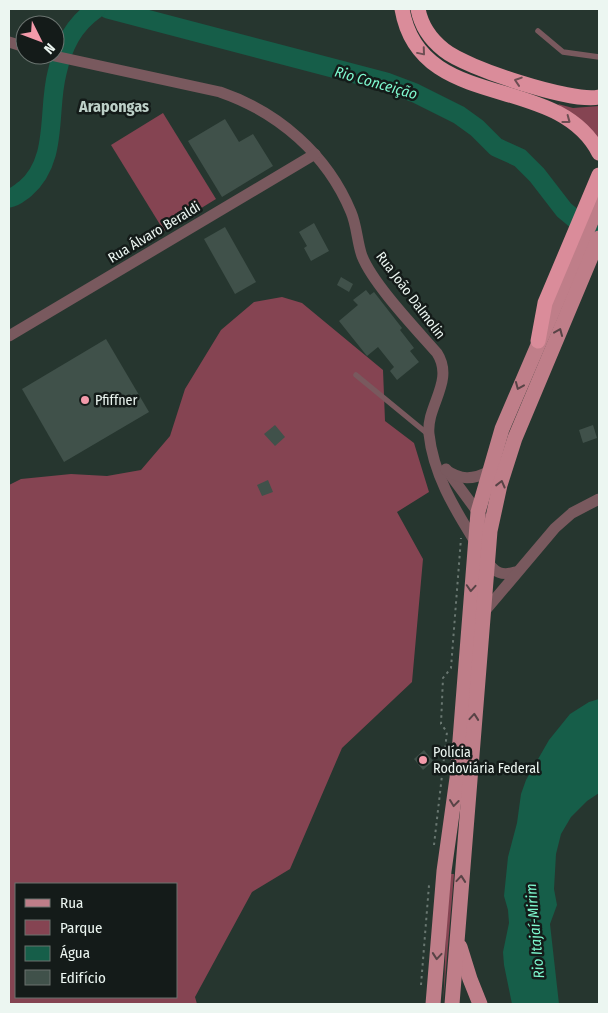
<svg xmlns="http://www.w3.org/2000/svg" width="608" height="1013" font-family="'Fira Sans Condensed',sans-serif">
<rect width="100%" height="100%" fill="#26362f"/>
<g fill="#854452" fill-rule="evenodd">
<polygon points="558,104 573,108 599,106 599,146"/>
<polygon points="163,113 216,199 164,231 111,145"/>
<path d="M282 297 302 303 383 370 385 421 414 443 429 492 397 512 423 559 412 682 342 748 290 869 252 892 195 997 197 1004H9V485L21 479 71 474 107 476 141 470 170 436 185 389 221 330 254 302ZM16 884H176V997H16Z"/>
<path d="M448 874H454L443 1004C446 961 445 917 448 874Z"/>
</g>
<polygon fill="#165e49" points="599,699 599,793 587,801 571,817 561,834 556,854 554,889 557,905 550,924 559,1004 512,1004 504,965 503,952 509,923 508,910 504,896 508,857 517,823 521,794 526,780 549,740 570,714 589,702"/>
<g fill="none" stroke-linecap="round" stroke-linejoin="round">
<g stroke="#165e49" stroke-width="19">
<polyline points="108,9 386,82 415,93 459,115 477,128 496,147 520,158 537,175 564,210 593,234"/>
<path d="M9 198C16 197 19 193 25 189 59 160 47 111 57 73 63 46 73 25 96 9"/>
</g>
</g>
<g fill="#40514a">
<polygon points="225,119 239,142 253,134 273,166 222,197 188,141"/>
<polygon points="314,223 329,251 311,261 304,248 307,246 299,232"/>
<polygon points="225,227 256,282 235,294 204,239"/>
<polygon points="341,277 353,284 349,292 337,285"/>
<polygon points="366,290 370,295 374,292 402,328 400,330 414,348 410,351 419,362 397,380 390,371 394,367 378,347 367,356 339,321 358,305 353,300"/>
<polygon points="106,339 149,412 64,462 22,389"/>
<polygon points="275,425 285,437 275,446 264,434"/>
<polygon points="593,425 597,438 583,443 579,430"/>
<polygon points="268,480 273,492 262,496 257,485"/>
<polygon points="424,750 433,761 423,770 414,759"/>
</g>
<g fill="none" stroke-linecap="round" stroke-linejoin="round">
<g stroke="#697771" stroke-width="2" stroke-dasharray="2.5 4" stroke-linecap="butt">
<polyline points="434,845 447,732 441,724 443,678 451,668 461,538"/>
<polyline points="421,985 429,885"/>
</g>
<g stroke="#79595e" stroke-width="5.5">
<polyline points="538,31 563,52 599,57"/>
<polyline points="356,375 429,435"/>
</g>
<g stroke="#79595e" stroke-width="11">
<polyline points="9,42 25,47"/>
<path d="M50 55 220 92C278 112 327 154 351 212 357 226 357 242 362 256 373 284 416 329 437 353 455 381 426 406 429 434 433 473 454 508 474 540"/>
<polyline points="9,336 315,154"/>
<polyline points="446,469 482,518"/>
<path d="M446 470C461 480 472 480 488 472"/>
<path d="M487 561C495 573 502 576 515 572"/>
<polyline points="484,612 555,528 572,513 599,499"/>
</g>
<g stroke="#bf7e89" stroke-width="15">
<polyline points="460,947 470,979 480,1004"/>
<polyline points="433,1004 444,871 457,778 478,512 502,429 599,203"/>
<polyline points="452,1004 490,531 500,485 515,438 599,238"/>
</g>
<g stroke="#da8c9a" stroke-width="15">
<path d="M402 9C420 114 557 71 599 153"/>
<path d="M418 9C421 25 430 39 444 50 466 68 572 103 599 97"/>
<polyline points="538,341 545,303 599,175"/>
</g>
</g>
<defs><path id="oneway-chevron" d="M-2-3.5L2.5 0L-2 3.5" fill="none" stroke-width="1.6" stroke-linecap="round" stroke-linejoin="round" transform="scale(1.25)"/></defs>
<g stroke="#6d4e53">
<use href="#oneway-chevron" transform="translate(422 52) rotate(50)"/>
<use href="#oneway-chevron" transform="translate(518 81) rotate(-162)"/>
<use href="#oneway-chevron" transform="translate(567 120) rotate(37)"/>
</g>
<g stroke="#584346">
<use href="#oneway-chevron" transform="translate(559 332) rotate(-67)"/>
<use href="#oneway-chevron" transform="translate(519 386) rotate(113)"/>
<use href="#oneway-chevron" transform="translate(501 484) rotate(-76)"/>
<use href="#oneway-chevron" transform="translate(471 588) rotate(94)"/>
<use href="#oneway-chevron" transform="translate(474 717) rotate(-85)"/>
<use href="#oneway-chevron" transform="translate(454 803) rotate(97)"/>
<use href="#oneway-chevron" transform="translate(461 879) rotate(-85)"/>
<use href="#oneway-chevron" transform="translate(437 956) rotate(95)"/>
</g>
<g fill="#f39aaa" stroke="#141b19" stroke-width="2">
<circle cx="85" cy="400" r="5"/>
<circle cx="423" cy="760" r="5"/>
</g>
<g text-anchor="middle" stroke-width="5" stroke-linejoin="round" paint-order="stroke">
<g font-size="14" fill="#ecf6f1" stroke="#141b19">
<text transform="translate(154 232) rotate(-31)" y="5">Rua Álvaro Beraldi</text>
<text transform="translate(411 295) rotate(53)" y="5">Rua João Dalmolin</text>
</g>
<g font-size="14" fill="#ecf6f1" stroke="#141b19" text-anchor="start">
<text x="95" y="405">Pfiffner</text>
<text x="433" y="757">Polícia<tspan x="433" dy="16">Rodoviária Federal</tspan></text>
</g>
<g font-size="15" font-style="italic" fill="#7ef9cf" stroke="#141b19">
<text transform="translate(376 83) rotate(16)" y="5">Rio Conceição</text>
<text transform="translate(535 931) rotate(-95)" y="5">Rio Itajaí-Mirim</text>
</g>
<g font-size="16" font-weight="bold" fill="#bdd0c8" stroke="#141b19">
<text x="114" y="112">Arapongas</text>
</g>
</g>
<rect width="608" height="1013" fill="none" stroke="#ecf6f1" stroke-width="20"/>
<rect x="15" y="883" width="162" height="115" fill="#141b19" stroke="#6a736f"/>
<rect x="25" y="899" width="25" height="8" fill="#bf7e89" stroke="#6a736f"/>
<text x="60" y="908" font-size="15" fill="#ecf6f1">Rua</text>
<rect x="25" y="920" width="25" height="15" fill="#854452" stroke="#6a736f"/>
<text x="60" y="933" font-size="15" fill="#ecf6f1">Parque</text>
<rect x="25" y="946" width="25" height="15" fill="#165e49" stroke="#6a736f"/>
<text x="60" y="958" font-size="15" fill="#ecf6f1">Água</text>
<rect x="25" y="970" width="25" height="15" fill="#40514a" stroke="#6a736f"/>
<text x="60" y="983" font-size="15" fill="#ecf6f1">Edifício</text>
<g transform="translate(40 40) rotate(132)"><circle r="24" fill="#141b19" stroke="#6a736f"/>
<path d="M0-4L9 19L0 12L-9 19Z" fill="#f39aaa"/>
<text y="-8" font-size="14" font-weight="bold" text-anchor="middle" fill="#ecf6f1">N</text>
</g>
</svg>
